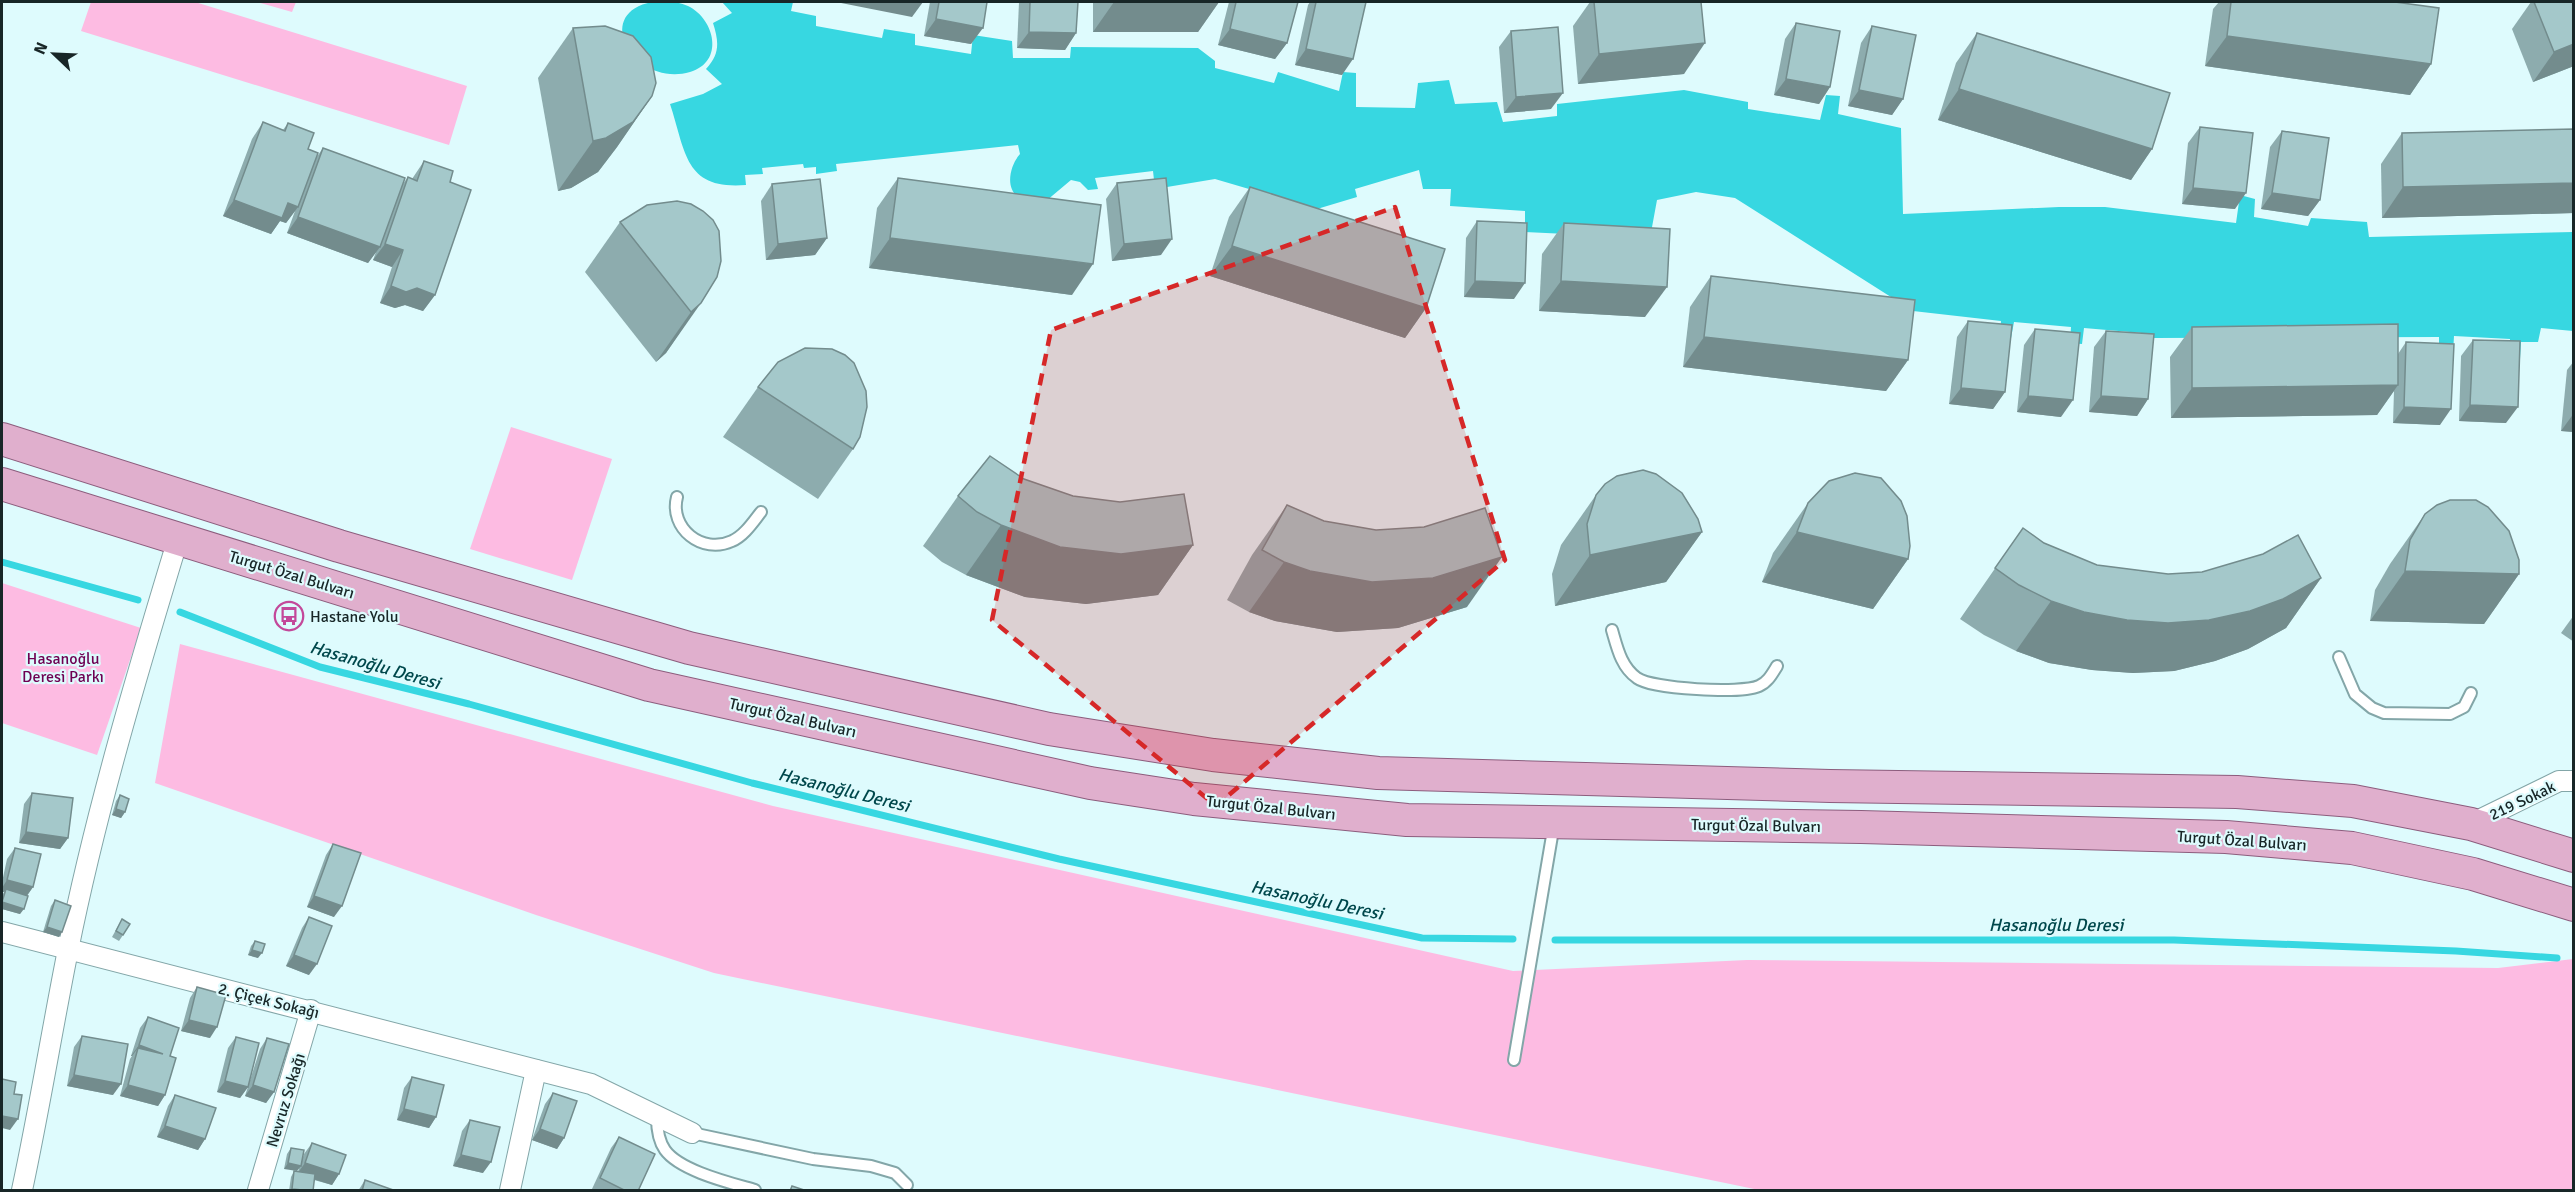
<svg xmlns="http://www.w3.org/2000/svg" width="2575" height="1192" font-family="Signika,sans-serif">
<rect width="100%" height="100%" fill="#defbfd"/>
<g fill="#fdbbe2">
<polygon points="91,2 195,2 467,86 449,145 81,31"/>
<polygon points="257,2 296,2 292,12"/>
<polygon points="511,427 612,459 572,580 470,549"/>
<polygon points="2,583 141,628 97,755 2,723"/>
<polygon points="180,644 773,806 1513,971 1747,960 2498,968 2573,959 2573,1190 1759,1190 714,973 536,915 155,783"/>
</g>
<g fill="#37d7e1">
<path d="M652 2C664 2 676 0 688 6 715 19 725 62 690 72 636 88 590 14 652 2Z"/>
<path d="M722 2H793L791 11 816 16V26L882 38 884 29 915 34V45L971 54 973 35 1012 41 1013 58H1070L1071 47 1198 48 1215 61V68L1274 83 1278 72 1339 91 1343 72 1356 73V107L1415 108 1418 83 1449 80 1455 104 1497 102 1503 122 1557 116V104L1684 90 1748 102V109L1820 120 1826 95 1840 96 1838 114 1901 128 1903 214 2059 207H2105L2236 223 2240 195 2255 199 2254 217 2308 226 2311 218 2367 222 2369 237 2573 232V331L2541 328 2538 342H2521L2520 359 2510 357V339L2454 336 2453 354 2439 352V337L2153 338 2142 333 2084 328 2082 344 2070 343 2071 327 2014 322 2011 338 2000 336 2001 321 1913 311 1735 198 1696 192 1657 200 1650 238 1525 232V211L1450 206 1451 189H1423L1419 170 1355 189 1357 197 1317 209 1215 179 1155 189 1153 171 1095 178 1098 189 1088 190 1080 182 1071 180 1046 201C1040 200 1031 202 1025 200 1003 194 1009 166 1020 154L1018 145 836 164 837 171 816 174V167L804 168 803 164 762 168 763 174 745 175 746 185C684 190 686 152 670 104L703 94 722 84 706 69C720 54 719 42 713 23L732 13Z"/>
</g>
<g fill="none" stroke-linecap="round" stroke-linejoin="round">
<g stroke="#37d7e1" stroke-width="7">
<polyline points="2,562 138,600"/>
<polyline points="180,612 320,667 469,704 752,783 1059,859 1422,938 1513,939"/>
<polyline points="1555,940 2174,940 2456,951 2557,958"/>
</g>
<g stroke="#83a6a8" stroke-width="14">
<g id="lane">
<path d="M677 497C669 528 702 555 732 541 744 536 753 522 761 512"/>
<path d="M1612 630C1617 647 1621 667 1637 678 1652 689 1741 694 1759 686 1768 682 1772 674 1777 666"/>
<polyline points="2339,657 2355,694 2372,708 2384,713 2450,714 2464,707 2471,693"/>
<polyline points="1514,1060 1554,824"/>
<path d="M657 1118C657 1129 658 1140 665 1150 680 1171 731 1183 755 1190"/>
<polyline points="692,1133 813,1159 871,1166 895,1173 907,1185"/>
</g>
</g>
<g stroke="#83a6a8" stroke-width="22">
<g id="street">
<polyline points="2471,824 2559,781 2574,781"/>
<polyline points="2,932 591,1084 692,1133"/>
<path d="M22 1190C39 1111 52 1030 68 950 96 811 137 674 178 539"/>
<polyline points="258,1190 311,1010"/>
<polyline points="510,1190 536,1070"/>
</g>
</g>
<g stroke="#8c5d7d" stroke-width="34">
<g id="primary">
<polyline points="2,439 339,546 689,648 1049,729 1213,755 1378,773 1830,786 2237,792 2353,801 2471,824 2574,856"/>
<polyline points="2,484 649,685 1090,783 1194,799 1407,820 1861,827 2226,837 2352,848 2473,874 2574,905"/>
</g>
</g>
<use href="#lane" stroke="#fff" stroke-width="10"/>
<use href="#street" stroke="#fff" stroke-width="20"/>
<use href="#primary" stroke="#e0afcd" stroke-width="32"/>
</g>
<g fill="#8dacae">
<polygon points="930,2 987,2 971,44 924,36"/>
<polygon points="1019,2 1078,2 1076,33 1065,50 1017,48"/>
<polygon points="1093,2 1219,2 1198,32 1093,32"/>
<polygon points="1229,2 1298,2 1287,43 1275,59 1218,45"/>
<polygon points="1310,2 1366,2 1342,75 1295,65 1308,5"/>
<polygon points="1590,2 1701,2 1684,74 1578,84 1573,26"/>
<polygon points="2219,2 2395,2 2431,64 2410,95 2205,66 2213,9"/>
<polygon points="2531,2 2574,2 2574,66 2533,82 2512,29"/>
<polygon points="1796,23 1830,87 1819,104 1774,95 1785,39"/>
<polygon points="1872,26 1903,99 1892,115 1848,106 1861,43"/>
<polygon points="573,28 652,96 617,147 598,172 571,188 558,191 538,78"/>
<polygon points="1511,31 1551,109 1504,113 1499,47"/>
<polygon points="1977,33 2152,149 2131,180 1938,120 1956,63"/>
<polygon points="263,122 283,130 288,123 308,149 316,158 323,148 402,185 408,177 412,179 424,161 450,182 435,295 423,311 405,305 395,308 380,303 392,267 373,260 376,252 368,263 287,233 295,211 286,223 280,221 271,234 223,216 252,139"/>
<polygon points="2200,127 2235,209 2182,204 2188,143"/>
<polygon points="2574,129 2574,213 2382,218 2381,164 2402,133"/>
<polygon points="2282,131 2320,200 2308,216 2261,209 2270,147"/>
<polygon points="898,178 1072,295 869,268 877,208"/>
<polygon points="1117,183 1161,255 1112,261 1106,199"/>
<polygon points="772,184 827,238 815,255 766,260 761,201"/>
<polygon points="1250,187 1426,308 1405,338 1210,276 1229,217"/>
<polygon points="1477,221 1514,299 1464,297 1466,238"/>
<polygon points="620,222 717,277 666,353 656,362 585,272"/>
<polygon points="1564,223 1645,317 1539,311 1542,254"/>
<polygon points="1711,276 1908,360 1886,391 1683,367 1690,307"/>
<polygon points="1968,321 2005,392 1993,409 1949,404 1957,337"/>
<polygon points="2192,327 2398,354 2406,342 2440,425 2393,423 2394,391 2377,415 2171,418 2170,357"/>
<polygon points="2035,329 2061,417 2017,412 2024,345"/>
<polygon points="2106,331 2148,399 2137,416 2089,412 2094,347"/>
<polygon points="2473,340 2506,423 2459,421 2461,356"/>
<polygon points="2574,361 2574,432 2561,431 2567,370"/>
<polygon points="758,387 853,449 818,499 723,437"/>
<polygon points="1024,479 1193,545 1158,595 1086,604 1025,597 966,575 942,562 923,546 958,496"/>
<polygon points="1596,495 1702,532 1666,582 1555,606 1552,574 1561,545"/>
<polygon points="1808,503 1908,559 1873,609 1762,582 1773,553"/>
<polygon points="1287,505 1467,607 1398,628 1337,632 1275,621 1249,612 1227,600 1252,555"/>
<polygon points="2425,514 2519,574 2484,624 2370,621 2375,590 2390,564"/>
<polygon points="2023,528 2044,543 2097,565 2168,574 2321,578 2286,628 2248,649 2215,661 2174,671 2133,673 2092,670 2049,663 2016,651 1984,635 1960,619"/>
<polygon points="2574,615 2574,642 2561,633"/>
<polygon points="32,793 68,838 60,849 19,843 24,804"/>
<polygon points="120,795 125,812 121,818 112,815 116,801"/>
<polygon points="333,844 334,917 307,907 326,855"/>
<polygon points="15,848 33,887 27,896 20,914 2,909 2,896 4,892 2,892 2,882 7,859"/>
<polygon points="55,900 59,937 43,932 51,906"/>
<polygon points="309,917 309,975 286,966 302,928"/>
<polygon points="122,919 123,935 119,941 112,937"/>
<polygon points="255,941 258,958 248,955 251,946"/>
<polygon points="197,987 210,1038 181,1031 190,998"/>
<polygon points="148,1017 165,1095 158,1106 120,1096 130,1059 132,1056 131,1056 140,1028"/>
<polygon points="82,1036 113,1095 67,1086 74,1047"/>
<polygon points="236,1037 248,1087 240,1098 217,1092 228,1048"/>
<polygon points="267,1038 274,1092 266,1103 245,1096 260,1049"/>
<polygon points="412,1077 436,1117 429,1128 397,1120 404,1088"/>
<polygon points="553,1093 564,1138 557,1149 532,1140 545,1104"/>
<polygon points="175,1095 205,1139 198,1150 157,1137 168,1106"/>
<polygon points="470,1120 483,1173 453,1166 462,1131"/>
<polygon points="619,1137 638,1191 595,1191 592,1189 611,1148"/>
<polygon points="312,1143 339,1174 332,1185 314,1180 313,1191 289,1191 291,1177 294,1171 298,1172 299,1168 284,1169 287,1154 291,1148 302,1160 304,1154"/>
<polygon points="365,1180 396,1191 358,1191"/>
</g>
<g fill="#738c8d">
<polygon points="836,2 923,2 912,17"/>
<polygon points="1114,2 1219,2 1198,32 1093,32"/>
<polygon points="936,19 983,28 971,44 924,36"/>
<polygon points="1230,29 1287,43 1275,59 1218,45"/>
<polygon points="1029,32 1076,33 1065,50 1017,48"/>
<polygon points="2227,36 2431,64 2410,95 2205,66"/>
<polygon points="1705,43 1684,74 1578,84 1599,54"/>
<polygon points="2574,44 2574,66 2533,82 2554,52"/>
<polygon points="1306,49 1353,59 1342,75 1295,65"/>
<polygon points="1786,79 1830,87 1819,104 1774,95"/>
<polygon points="1959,89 2152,149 2131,180 1938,120"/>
<polygon points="1859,90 1903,99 1892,115 1848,106"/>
<polygon points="1563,93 1551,109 1504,113 1516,97"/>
<polygon points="652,96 617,147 598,172 571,188 558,191 593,141"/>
<polygon points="2574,183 2574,213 2382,218 2403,187"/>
<polygon points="2193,188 2246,193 2235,209 2182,204"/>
<polygon points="2272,193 2320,200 2308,216 2261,209"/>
<polygon points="234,200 288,203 298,207 286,223 280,221 271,234 223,216"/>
<polygon points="298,217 380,247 368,263 287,233"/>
<polygon points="827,238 815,255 766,260 778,244"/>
<polygon points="890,238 1093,264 1072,295 869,268"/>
<polygon points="1172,239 1161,255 1112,261 1124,244"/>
<polygon points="385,244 403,250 392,267 373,260"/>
<polygon points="1232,246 1426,308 1405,338 1210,276"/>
<polygon points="1475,281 1525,283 1514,299 1464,297"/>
<polygon points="1561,281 1667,287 1645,317 1539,311"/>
<polygon points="391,286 417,288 435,295 423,311 405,305 395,308 380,303"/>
<polygon points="701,303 666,353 656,362 691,312"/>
<polygon points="1704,337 1908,360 1886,391 1683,367"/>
<polygon points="2398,385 2377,415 2171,418 2192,388"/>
<polygon points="1961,388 2005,392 1993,409 1949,404"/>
<polygon points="2028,396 2073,400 2061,417 2017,412"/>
<polygon points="2101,396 2148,399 2137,416 2089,412"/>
<polygon points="2470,405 2518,407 2506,423 2459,421"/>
<polygon points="2404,407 2451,409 2440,425 2393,423"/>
<polygon points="2574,413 2574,432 2561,431"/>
<polygon points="1001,525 1193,545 1158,595 1086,604 1025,597 966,575"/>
<polygon points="1702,532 1666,582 1555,606 1590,555"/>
<polygon points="1797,532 1908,559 1873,609 1762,582"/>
<polygon points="1502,557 1467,607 1398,628 1337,632 1275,621 1249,612 1284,562"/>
<polygon points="2405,571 2519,574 2484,624 2370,621"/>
<polygon points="2321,578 2286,628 2248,649 2215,661 2174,671 2133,673 2092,670 2049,663 2016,651 2051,601"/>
<polygon points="116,809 125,812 121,818 112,815"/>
<polygon points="26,832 68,838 60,849 19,843"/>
<polygon points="7,880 33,887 25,898 6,889 4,892 2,892 2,888"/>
<polygon points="314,896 342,906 334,917 307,907"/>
<polygon points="2,902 24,909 20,914 2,909"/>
<polygon points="47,927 62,932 59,937 43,932"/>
<polygon points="252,950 262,953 258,958 248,955"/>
<polygon points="294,955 317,964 309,975 286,966"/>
<polygon points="189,1020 217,1027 210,1038 181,1031"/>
<polygon points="139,1045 163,1054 138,1048 132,1056 131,1056"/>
<polygon points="74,1075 121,1084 113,1095 67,1086"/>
<polygon points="225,1081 248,1087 240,1098 217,1092"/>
<polygon points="128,1085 165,1095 158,1106 120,1096"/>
<polygon points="253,1085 274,1092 266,1103 245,1096"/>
<polygon points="404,1109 436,1117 429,1128 397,1120"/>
<polygon points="2,1116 18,1119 10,1130 2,1128"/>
<polygon points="165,1126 205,1139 198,1150 157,1137"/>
<polygon points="540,1129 564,1138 557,1149 532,1140"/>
<polygon points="461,1155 491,1162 483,1173 453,1166"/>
<polygon points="288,1163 301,1166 297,1171 284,1169"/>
<polygon points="305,1163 339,1174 332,1185 297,1174"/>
</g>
<g fill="#a4c8ca" stroke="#738c8d" stroke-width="1.5">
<polygon points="939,2 987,2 983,28 936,19"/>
<polygon points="1030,2 1078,2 1076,33 1029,32"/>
<polygon points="1236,2 1298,2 1287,43 1230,29"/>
<polygon points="1316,2 1366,2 1353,59 1306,49"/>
<polygon points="1594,2 1701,2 1705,43 1599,54"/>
<polygon points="2231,2 2395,2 2439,8 2431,64 2227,36"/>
<polygon points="2534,2 2574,2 2574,44 2554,52"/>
<polygon points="1796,23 1840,31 1830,87 1786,79"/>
<polygon points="605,26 633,36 651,57 656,83 652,96 633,122 606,138 593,141 573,28"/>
<polygon points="1872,26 1916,35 1903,99 1859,90"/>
<polygon points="1558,27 1563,93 1516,97 1511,31"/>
<polygon points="1977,33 2170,93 2152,149 1959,89"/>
<polygon points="263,122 285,131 288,123 314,133 308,149 318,153 298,207 288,203 282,218 234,200"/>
<polygon points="2200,127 2253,133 2246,193 2193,188"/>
<polygon points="2574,129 2574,183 2403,187 2402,133"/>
<polygon points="2282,131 2329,138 2320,200 2272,193"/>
<polygon points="323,148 405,178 380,247 298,217"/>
<polygon points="424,161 453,171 450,182 471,190 435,295 417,288 406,292 391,286 403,250 385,244 408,177 417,181"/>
<polygon points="898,178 1101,205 1093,264 890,238"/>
<polygon points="1166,178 1172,239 1124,244 1117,183"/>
<polygon points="820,179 827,238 778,244 772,184"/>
<polygon points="1250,187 1445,249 1426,308 1232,246"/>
<polygon points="677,201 691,204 703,211 713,220 719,231 721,261 717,277 701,303 691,312 620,222 647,205"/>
<polygon points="1477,221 1527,223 1525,283 1475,281"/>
<polygon points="1564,223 1670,229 1667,287 1561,281"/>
<polygon points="1711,276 1915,300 1908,360 1704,337"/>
<polygon points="1968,321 2012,325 2005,392 1961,388"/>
<polygon points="2398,324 2398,385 2192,388 2192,327"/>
<polygon points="2035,329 2080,333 2073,400 2028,396"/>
<polygon points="2106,331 2154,334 2148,399 2101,396"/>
<polygon points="2473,340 2520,341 2518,407 2470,405"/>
<polygon points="2406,342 2454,344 2451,409 2404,407"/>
<polygon points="805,348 832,349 845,355 854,363 866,391 867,407 860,437 853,449 758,387 778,362"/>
<polygon points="990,456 1024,479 1073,496 1120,502 1184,494 1193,545 1121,554 1060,547 1001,525 977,512 958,496"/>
<polygon points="1643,470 1656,474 1682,493 1698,519 1702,532 1590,555 1587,524 1596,495 1605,484 1617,476"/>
<polygon points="1855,473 1881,478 1901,501 1907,516 1910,546 1908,559 1797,532 1808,503 1829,481"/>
<polygon points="2450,500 2476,500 2488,507 2509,531 2519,560 2519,574 2405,571 2410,540 2425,514 2437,505"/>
<polygon points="1287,505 1324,521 1376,530 1424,527 1485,508 1502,557 1433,578 1372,582 1310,571 1284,562 1262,550"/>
<polygon points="2023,528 2044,543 2097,565 2168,574 2202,572 2263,554 2298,535 2321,578 2283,599 2250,611 2209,620 2168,623 2127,620 2084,612 2051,601 2019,585 1995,568"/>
<polygon points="32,793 73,798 68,838 26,832"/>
<polygon points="120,795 129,799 125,812 116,809"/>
<polygon points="333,844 361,853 342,906 314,896"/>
<polygon points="15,848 41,854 33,887 7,880"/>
<polygon points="6,889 28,896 24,909 2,902"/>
<polygon points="55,900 71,906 62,932 47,927"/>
<polygon points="309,917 332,926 317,964 294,955"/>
<polygon points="122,919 130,924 123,935 116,931"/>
<polygon points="255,941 265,944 262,953 252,950"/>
<polygon points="197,987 226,995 217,1027 189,1020"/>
<polygon points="148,1017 179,1028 170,1056 176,1058 165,1095 128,1085 138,1048 163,1054 139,1045"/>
<polygon points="82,1036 128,1044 121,1084 74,1075"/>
<polygon points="236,1037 259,1043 248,1087 225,1081"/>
<polygon points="267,1038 289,1044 274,1092 253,1085"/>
<polygon points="412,1077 444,1085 436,1117 404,1109"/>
<polygon points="2,1079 16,1082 14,1094 22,1095 18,1119 2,1116"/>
<polygon points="553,1093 577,1101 564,1138 540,1129"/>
<polygon points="175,1095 216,1108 205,1139 165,1126"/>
<polygon points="470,1120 500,1127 491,1162 461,1155"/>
<polygon points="619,1137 655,1154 638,1191 626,1191 600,1178"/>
<polygon points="312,1143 346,1155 339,1174 305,1163"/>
<polygon points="291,1148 304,1150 301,1166 288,1163"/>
<polygon points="294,1171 315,1174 313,1191 292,1189"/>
<polygon points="365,1180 396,1191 362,1191"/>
<polygon points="792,1186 807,1191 790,1191"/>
</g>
<path fill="#d62828" fill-opacity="0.2" stroke="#d62828" stroke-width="4.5" stroke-dasharray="12 8" stroke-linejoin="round" d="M1395 207 1505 560 1216 806 992 620 1051 330Z"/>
<defs>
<g id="bus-ring" transform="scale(1.5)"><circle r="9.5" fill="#defbfd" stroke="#c3489a" stroke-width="1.5"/><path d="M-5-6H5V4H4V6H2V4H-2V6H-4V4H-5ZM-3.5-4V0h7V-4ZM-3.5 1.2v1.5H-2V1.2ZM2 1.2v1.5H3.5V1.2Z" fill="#c3489a"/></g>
</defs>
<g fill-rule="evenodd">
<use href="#bus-ring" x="289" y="616"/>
</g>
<g text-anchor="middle" stroke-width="4.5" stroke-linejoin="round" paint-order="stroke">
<g font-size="16" fill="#182627" stroke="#defbfd">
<text transform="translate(292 574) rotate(17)" y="6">Turgut Özal Bulvarı</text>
<text transform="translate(793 717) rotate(13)" y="6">Turgut Özal Bulvarı</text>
<text transform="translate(2522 800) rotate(-25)" y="6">219 Sokak</text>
<text transform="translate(1271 807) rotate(6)" y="6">Turgut Özal Bulvarı</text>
<text transform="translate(1756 825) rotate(1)" y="6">Turgut Özal Bulvarı</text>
<text transform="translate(2242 840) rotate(4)" y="6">Turgut Özal Bulvarı</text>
<text transform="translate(269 1000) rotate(14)" y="6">2. Çiçek Sokağı</text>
<text transform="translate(285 1100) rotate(-73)" y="6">Nevruz Sokağı</text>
</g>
<g font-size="16" fill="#182627" stroke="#defbfd" text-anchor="start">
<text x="310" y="622">Hastane Yolu</text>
</g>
<g font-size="16" fill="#6e0052" stroke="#defbfd">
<text x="63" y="664">Hasanoğlu<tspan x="63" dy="18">Deresi Parkı</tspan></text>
</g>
<g font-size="18" font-style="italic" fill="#00484c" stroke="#defbfd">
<text transform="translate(375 665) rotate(16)" y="6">Hasanoğlu Deresi</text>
<text transform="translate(844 790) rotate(14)" y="6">Hasanoğlu Deresi</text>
<text transform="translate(1317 900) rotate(12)" y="6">Hasanoğlu Deresi</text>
<text x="2056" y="931">Hasanoğlu Deresi</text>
</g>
</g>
<rect width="2575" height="1192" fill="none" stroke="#182627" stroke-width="6"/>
<g transform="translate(54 54) rotate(293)" stroke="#defbfd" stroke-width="4.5" paint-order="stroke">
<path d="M0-4.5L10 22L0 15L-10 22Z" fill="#182627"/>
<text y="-9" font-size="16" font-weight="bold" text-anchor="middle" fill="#182627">N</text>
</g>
</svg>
